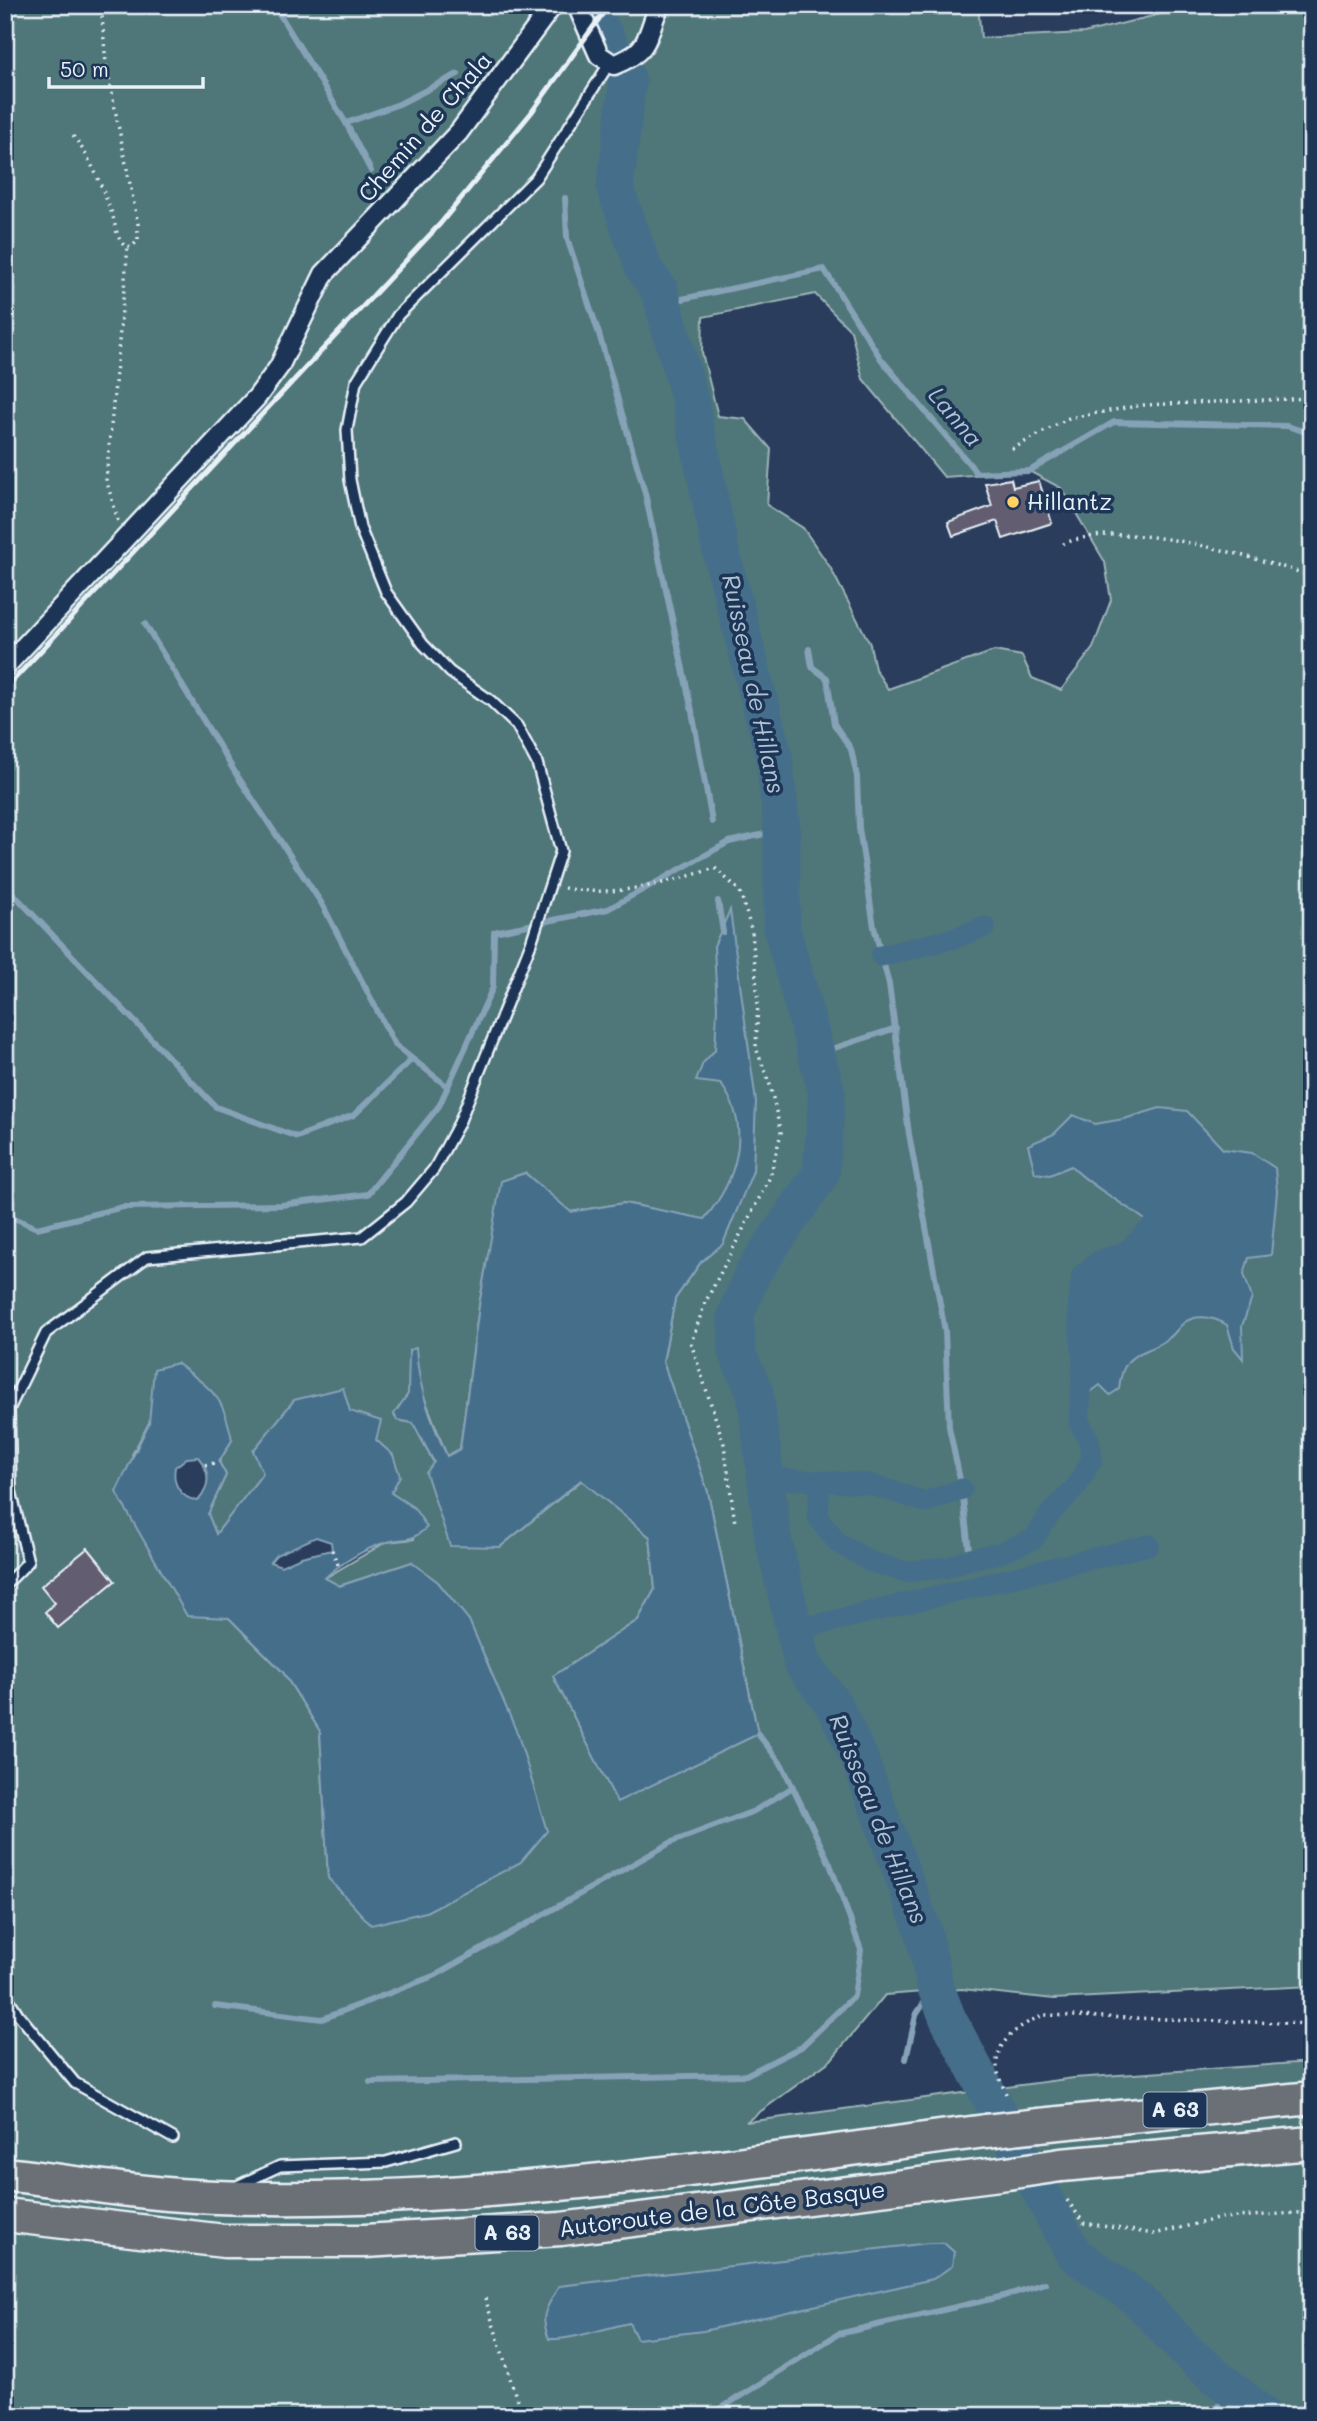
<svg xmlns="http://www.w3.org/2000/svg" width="1317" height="2421" font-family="Mali,sans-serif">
<rect width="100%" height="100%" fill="#2b3d5c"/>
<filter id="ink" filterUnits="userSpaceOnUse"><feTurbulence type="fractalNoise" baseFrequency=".0143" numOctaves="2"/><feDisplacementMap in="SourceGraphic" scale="14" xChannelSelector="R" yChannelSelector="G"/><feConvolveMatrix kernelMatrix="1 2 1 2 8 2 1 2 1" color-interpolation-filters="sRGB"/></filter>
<g filter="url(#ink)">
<path fill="#4f7679" stroke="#9cb4b8" stroke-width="2" fill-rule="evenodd" d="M5 5H978L981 38 1084 33 1197 5H1300L1312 16V1986L1054 1999 962 1989 885 1995 831 2060 746 2122 1074 2078 1312 2062V2416H5ZM815 294 851 331 863 379 944 477 1029 471 1061 488 1105 562 1111 600 1093 648 1061 690 1032 678 1022 656 994 651 888 689 875 669 870 644 830 567 803 528 767 505 771 449 745 419 718 416 702 353 703 317ZM525 1173 570 1212 624 1203 712 1221 722 1244 701 1262 675 1299 663 1362 708 1492 758 1734 617 1801 553 1676 638 1620 655 1589 650 1537 582 1480 500 1547 434 1463 413 1423 397 1420 394 1415 408 1394 416 1348 417 1378 447 1456 460 1449 479 1306 502 1181ZM149 1423 232 1440 219 1462 226 1475 208 1514 216 1534 263 1473 376 1440 393 1455 391 1493 414 1508V1539L386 1542 325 1578 339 1586 412 1562 328 1878 320 1731 283 1672 229 1618 132 1455Z"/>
<g fill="#446e8b" stroke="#86a2b7" stroke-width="2" fill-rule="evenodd">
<polygon points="583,5 594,5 624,69 606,53"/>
<path d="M730 910 756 1102 753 1171 723 1244 701 1262 675 1299 663 1362 708 1492 758 1734 617 1802 553 1676 638 1620 655 1589 650 1537 581 1480 500 1547 450 1546 426 1473 434 1462 413 1423 397 1420 394 1414 408 1394 409 1350 416 1348C418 1387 431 1421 447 1456L460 1449 479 1306 501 1181 525 1173 571 1212 624 1203 704 1219C737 1181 753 1128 721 1084L696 1081 703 1063 715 1050 717 1008 714 946Z"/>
<path d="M1160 1108 1187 1111 1223 1149 1252 1153 1275 1168 1277 1191 1271 1255 1249 1258 1244 1274 1252 1298 1242 1326 1243 1359 1234 1348 1227 1325C1215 1318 1198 1313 1185 1322 1179 1326 1175 1334 1169 1338 1143 1358 1123 1347 1119 1389L1110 1395 1100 1385 1083 1398C1083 1357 1078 1316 1082 1275L1099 1261 1127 1251 1153 1226C1126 1204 1095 1190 1071 1166L1050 1175 1035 1173 1028 1145 1054 1134 1073 1115 1095 1124 1124 1119Z"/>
<path d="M177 1363C213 1391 223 1394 232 1440L219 1462 226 1475 208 1514 216 1534 263 1473 253 1451 294 1400 343 1388 350 1411 381 1421 376 1440 393 1455 400 1476 391 1493 414 1508 427 1527C410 1543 408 1537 387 1542 368 1547 339 1564 325 1578L340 1586 412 1562 438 1582 469 1620 518 1735 547 1831 521 1862 426 1912 371 1925 328 1878 320 1731 283 1672 229 1618 187 1616 116 1492 149 1423 154 1369ZM198 1457C211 1472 210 1487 198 1501 180 1498 172 1484 175 1467L187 1458ZM316 1537 331 1542 332 1550 301 1557 281 1566 270 1562 276 1555Z"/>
<path d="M929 2243H944L954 2252 952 2266 933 2279 703 2331 637 2339 629 2323C605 2328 572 2340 549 2339 539 2314 546 2309 559 2286Z"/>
</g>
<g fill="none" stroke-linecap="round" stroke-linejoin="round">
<g stroke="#86a2b7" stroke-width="6">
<polyline points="274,5 346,123 371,171"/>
<polyline points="346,123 399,104 458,74"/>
<polyline points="565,198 567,238 599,334 645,493 692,711 712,822"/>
<polyline points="663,303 824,269 881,359 977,473 1029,471 1114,422 1287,426 1312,434"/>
<polyline points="145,624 236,774 322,904 395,1045 448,1087"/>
<polyline points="809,649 812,667 827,678 834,724 851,749 857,777 859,828 874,927 889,984 909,1134 945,1331 949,1427 962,1489 970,1559"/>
<polyline points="5,885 216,1107 297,1137 354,1115 412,1059"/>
<polyline points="718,901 723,932"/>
<polyline points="816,1054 896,1028"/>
<polyline points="5,1214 37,1228 123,1207 281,1205 368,1194 439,1106 493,987 494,932 608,909 729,842 782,830"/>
<polyline points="215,2006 322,2019 436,1975 672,1842 754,1811 793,1787"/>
<polyline points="906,2059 916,2015 935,1986"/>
<polyline points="370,2082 746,2075 801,2047 854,1996 861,1950 830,1864 782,1765 758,1734"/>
<polyline points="709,2416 838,2334 1004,2296 1045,2283"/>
<polyline points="1208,2416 1232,2390"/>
</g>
<g stroke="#446e8b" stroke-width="21">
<polyline points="881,956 955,938 985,927"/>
<polyline points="766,1478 868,1484 926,1502 962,1489"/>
<polyline points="820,1481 818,1517 837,1542 871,1562 906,1572 948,1567 970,1559 1000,1553 1034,1539 1050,1514 1076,1487 1092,1459 1089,1440 1079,1422 1083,1360 1078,1311 1082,1275 1099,1261 1127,1251 1153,1226"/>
<polyline points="795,1630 1149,1545"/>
</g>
<polyline stroke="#446e8b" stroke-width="37" points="589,5 628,81 615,188 644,269 660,291 663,303 690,400 721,552 774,756 782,830 782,929 827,1093 821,1174 753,1272 736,1315 737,1353 755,1392 773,1538 802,1663 834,1705 858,1755 923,1930 935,1986 948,2019 1074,2254 1139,2300 1188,2353 1264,2416"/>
</g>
<g fill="#625d6f" stroke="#e8f1f8" stroke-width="2">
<polygon points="1011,479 1013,487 1039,481 1052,523 1003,539 997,521 953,536 948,522 992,506 985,483"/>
<polygon points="88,1548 115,1581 58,1628 45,1612 55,1603 41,1586"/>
</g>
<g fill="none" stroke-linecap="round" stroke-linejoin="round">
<g stroke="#e8f1f8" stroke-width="14">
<g id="service">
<polyline points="5,1585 28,1562 11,1491 9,1409 46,1333 147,1257 362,1237 406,1202 434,1169 459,1123 531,943 561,851 537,763 517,726 491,701 450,672 423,644 386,592 360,528 350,480 347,430 356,382 398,315 536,178 609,64"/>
<polyline points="5,1993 18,2014 75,2083 173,2138"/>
<polyline points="237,2186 280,2166 386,2162 456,2142"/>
</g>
</g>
<g stroke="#e8f1f8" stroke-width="23">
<g id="minor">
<path d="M577 5 599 55 614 65C653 49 644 38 660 5"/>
<polyline points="5,667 257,397 279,367 324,274 459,132 553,5"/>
</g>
</g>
<g stroke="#e8f1f8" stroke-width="37">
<g id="motorway">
<polyline points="1039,2125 1312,2098"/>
<polyline points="1061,2165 1312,2143"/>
<path d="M5 2174C75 2182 146 2195 216 2197 474 2206 731 2164 986 2131"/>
<polyline points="5,2215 224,2241 365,2241 561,2229 1007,2173"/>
</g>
</g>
<g stroke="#e8f1f8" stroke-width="3.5" stroke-dasharray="2 5" stroke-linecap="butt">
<path d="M73 136C91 158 101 185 111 211 116 223 115 237 125 246L132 247 138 240V224L106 64 101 5"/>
<polyline points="1012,449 1069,418 1143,405 1312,398"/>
<polyline points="118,521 106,479 128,247"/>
<path d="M1063 544C1126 517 1247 556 1312 576"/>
<path d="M564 888C614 898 668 883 715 868L740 891 752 932 758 1001 756 1048 770 1085 781 1133 770 1177 705 1303 691 1343 724 1444 735 1523"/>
<polyline points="205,1465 219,1462"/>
<polyline points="332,1550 339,1567"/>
<path d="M1006 2094C1003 2086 997 2075 997 2066 995 2040 1023 2023 1044 2015L1312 2024"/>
<polyline points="1067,2200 1084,2223 1154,2234 1221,2218 1312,2212"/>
<polyline points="485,2298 522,2416"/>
</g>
<use href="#service" stroke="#1d3557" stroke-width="9"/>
<use href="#minor" stroke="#1d3557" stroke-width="18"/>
<use href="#motorway" stroke="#6b6f75" stroke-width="32"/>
<polyline stroke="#e8f1f8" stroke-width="5" points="5,689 440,224 531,113 609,5"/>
<g stroke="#e8f1f8" stroke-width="37" stroke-linecap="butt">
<g id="motorway-bridge">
<polyline points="986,2131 1039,2125"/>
<polyline points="1007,2173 1061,2165"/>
</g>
</g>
<use href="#motorway-bridge" stroke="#6b6f75" stroke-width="32"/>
</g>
</g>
<circle fill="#ffd166" stroke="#1d3557" stroke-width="2.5" cx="1013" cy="502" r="7"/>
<g text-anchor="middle" stroke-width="7" stroke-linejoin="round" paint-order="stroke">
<g fill="#1d3557" stroke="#abb9c8" stroke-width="2">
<rect x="1143.5" y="2092.5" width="63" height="35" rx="5"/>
<rect x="475.5" y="2215.5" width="63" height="35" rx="5"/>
</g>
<g font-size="21" font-weight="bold" fill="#e8f1f8">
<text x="1175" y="2117">A 63</text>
<text x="507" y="2240">A 63</text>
</g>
<g font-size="23" fill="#e8f1f8" stroke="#1d3557">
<text transform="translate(425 127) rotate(-49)" y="8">Chemin de Chala</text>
<text transform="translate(722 2209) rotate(-7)" y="8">Autoroute de la Côte Basque</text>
</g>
<g font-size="23" fill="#e8f1f8" stroke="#1d3557" text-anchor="start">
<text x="1027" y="510">Hillantz</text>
</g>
<g font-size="24" font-style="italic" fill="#afc3d2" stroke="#1d3557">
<text transform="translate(955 417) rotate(50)" y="8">Lanna</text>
<text transform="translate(753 684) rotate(78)" y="8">Ruisseau de Hillans</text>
<text transform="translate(878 1819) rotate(68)" y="8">Ruisseau de Hillans</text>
</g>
</g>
<rect width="1317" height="2421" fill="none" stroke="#1d3557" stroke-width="28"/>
<rect x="14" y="14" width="1289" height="2393" fill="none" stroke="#e8f1f8" stroke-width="2.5" filter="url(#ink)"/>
<path d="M49 77v10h154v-10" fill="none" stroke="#e8f1f8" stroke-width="3.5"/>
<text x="60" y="77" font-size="21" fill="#e8f1f8" stroke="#1d3557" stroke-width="5" paint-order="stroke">50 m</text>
</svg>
